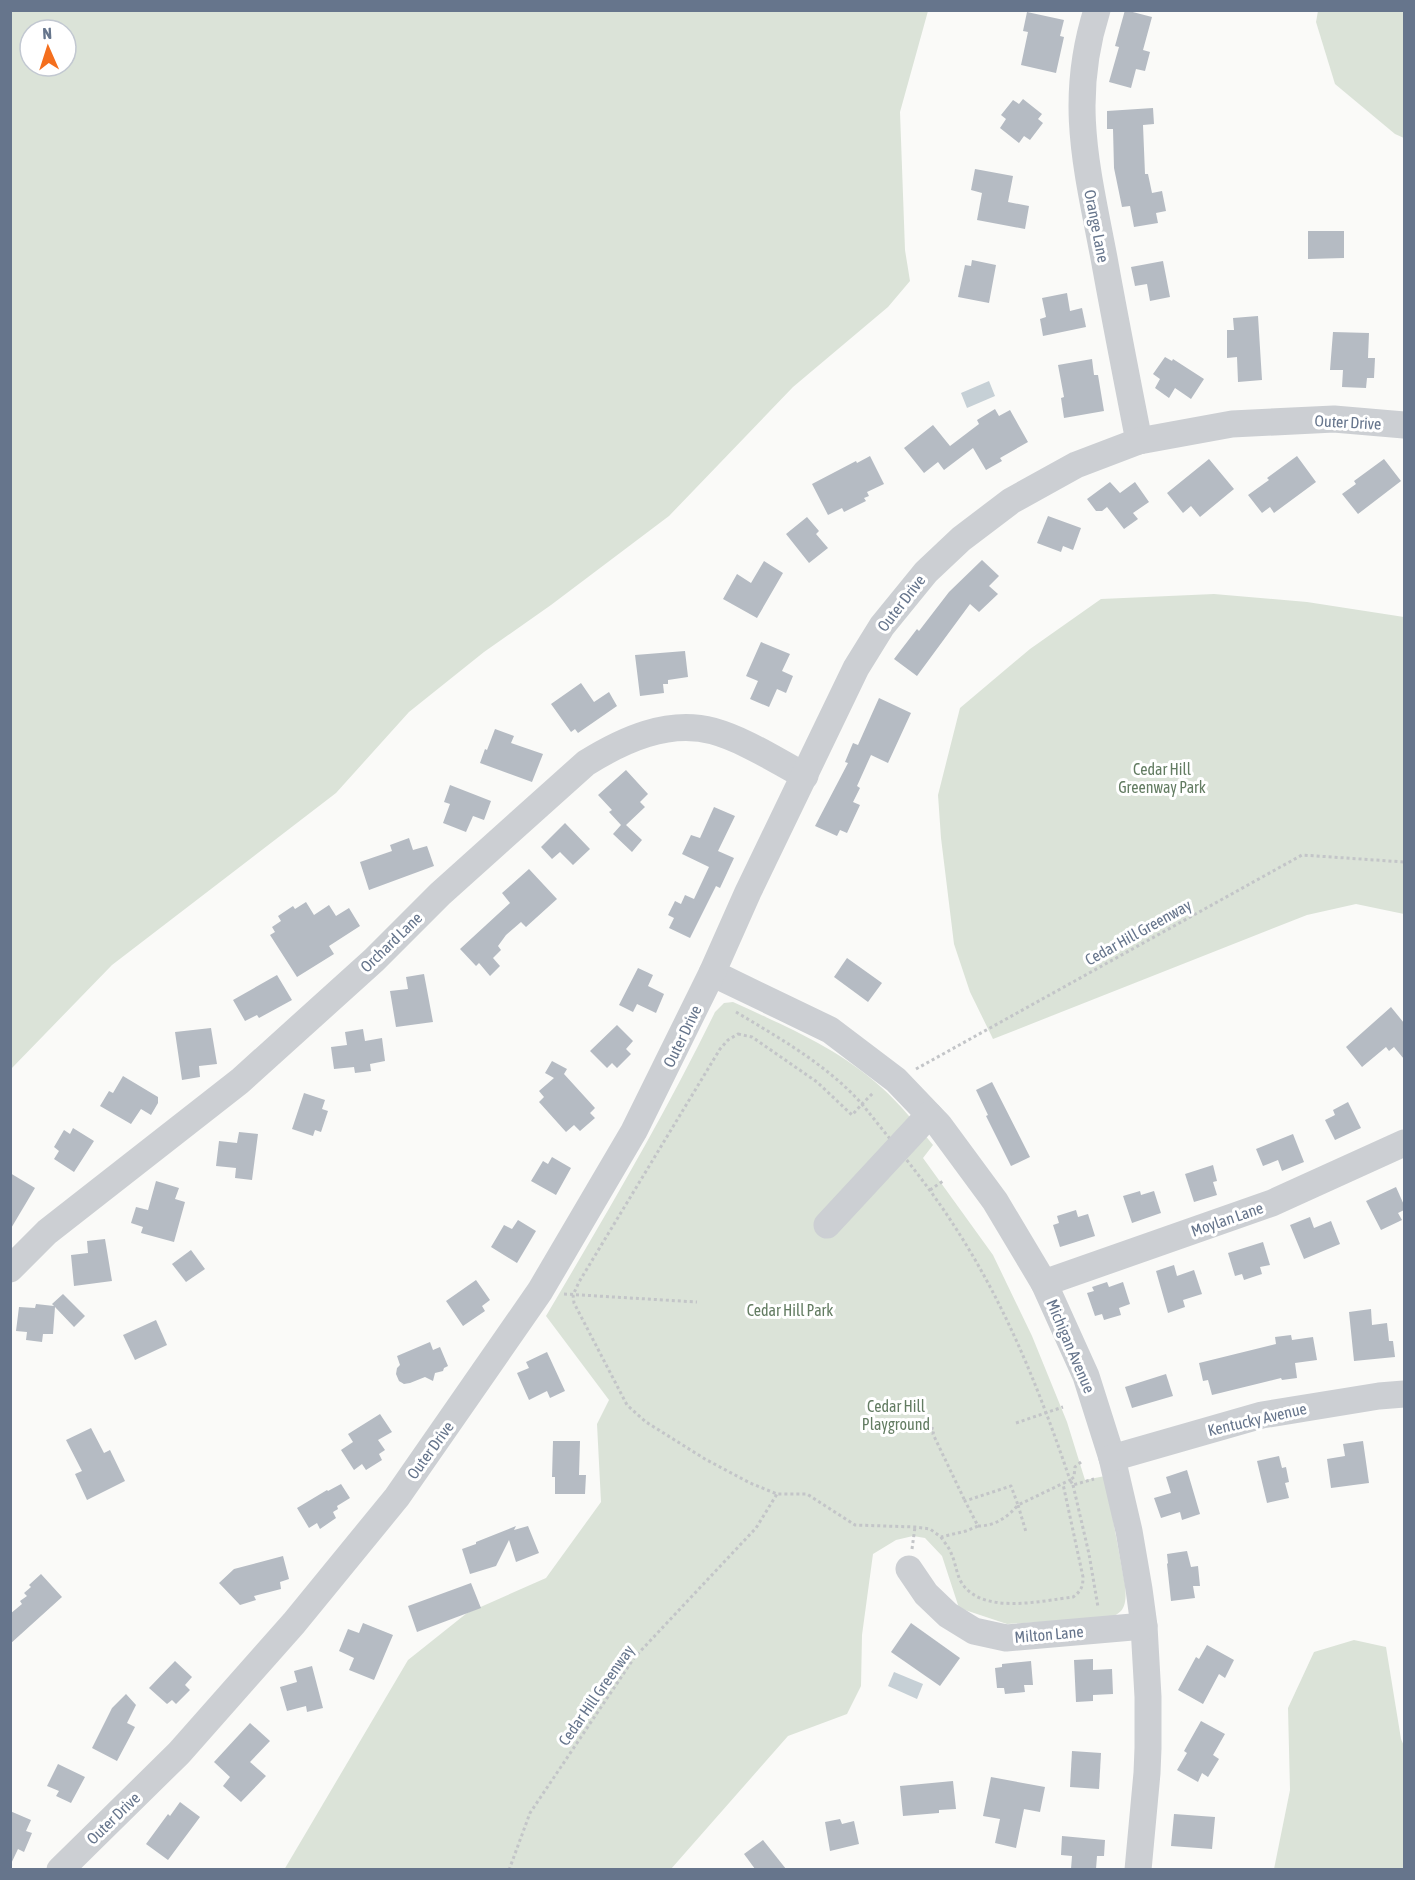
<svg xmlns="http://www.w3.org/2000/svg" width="1415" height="1880" font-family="'Asap Condensed',sans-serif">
<rect width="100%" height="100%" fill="#fafaf8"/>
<g fill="#dbe3d8" fill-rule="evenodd">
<path d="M11 10 928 11 900 112 905 250 910 281 888 307 793 387 669 516 551 605 484 652 409 712 336 793 112 965 11 1069ZM30 30H66V66H30Z"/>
<polygon points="1318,11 1404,11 1404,138 1395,134 1335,84 1316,22"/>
<polygon points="1214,594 1307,602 1404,617 1404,914 1356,904 1307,915 993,1039 970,992 954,944 941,838 938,795 960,708 1030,649 1101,599"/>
<path d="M733 1002C785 1026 838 1048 881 1087 900 1104 917 1125 933 1145L923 1158 993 1255 1032 1336 1067 1422 1085 1480 1105 1476 1125 1585C1127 1604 1125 1616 1104 1618L1007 1624 959 1608 942 1556 925 1538 913 1536 896 1540 873 1554 862 1635 861 1686 847 1714 788 1736 671 1869 284 1870 408 1660 467 1613 546 1578 601 1502 597 1424 609 1400 546 1316C605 1216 664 1117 715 1012L724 1003Z"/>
<polygon points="1354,1640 1386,1647 1401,1739 1404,1746 1404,1869 1274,1869 1290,1790 1288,1708 1314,1652"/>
</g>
<g fill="#c6d0d6">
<polygon points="989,381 995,396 967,408 961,393"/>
<polygon points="894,1672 923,1684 917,1699 888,1686"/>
</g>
<g fill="#b5bbc3">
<polygon points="1125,10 1152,17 1143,50 1150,52 1145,71 1136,69 1131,88 1109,82 1119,47 1115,46"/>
<polygon points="1027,12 1064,20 1060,36 1064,37 1056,73 1021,65 1028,32 1023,31"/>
<polygon points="1023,99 1042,114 1038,119 1043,123 1030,140 1024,136 1019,143 1000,128 1006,119 1001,115 1013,100 1019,104"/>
<polygon points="1153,108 1154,124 1143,125 1145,174 1148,174 1152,193 1162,191 1166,211 1156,213 1158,223 1134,227 1130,206 1122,207 1114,168 1113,129 1107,129 1107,111"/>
<polygon points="975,169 1013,176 1008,202 1029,206 1025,229 977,220 982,193 971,190"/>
<polygon points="1308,231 1344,231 1344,258 1308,259"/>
<polygon points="972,260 996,265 989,303 958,297 965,265 971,266"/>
<polygon points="1163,261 1170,297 1150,301 1147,284 1135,286 1131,267"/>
<polygon points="1067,293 1070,311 1082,308 1086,327 1043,336 1040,319 1046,317 1042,298"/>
<polygon points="1258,316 1262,380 1238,382 1237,357 1227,358 1227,330 1234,330 1233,318"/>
<polygon points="1333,332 1369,333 1368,358 1375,358 1374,378 1367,378 1366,388 1342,387 1343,370 1330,370"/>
<polygon points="1165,357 1172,361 1173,359 1204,379 1191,399 1175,388 1169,398 1155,388 1160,379 1153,374"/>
<polygon points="1092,359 1094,375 1098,375 1104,411 1064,418 1061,398 1064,397 1058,365"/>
<polygon points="995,409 999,416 1010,410 1028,442 1000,458 1002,461 986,470 973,448 944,470 938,462 924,473 904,448 933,425 950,446 979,424 977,420"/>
<polygon points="870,456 884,484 867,492 869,496 864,498 866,501 844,512 842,508 828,515 812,484 856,461 857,463"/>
<polygon points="1297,456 1316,482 1274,513 1270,507 1262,513 1248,495 1269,480 1267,478"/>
<polygon points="1209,459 1234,489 1200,517 1191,506 1183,513 1167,493"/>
<polygon points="1384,459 1401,481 1358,514 1342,494 1356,484 1354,481"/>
<polygon points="1110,482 1120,493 1135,482 1149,502 1133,513 1138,519 1124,529 1107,507 1102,511 1096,511 1087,499"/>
<polygon points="1048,516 1081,528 1073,550 1063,546 1061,552 1037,543"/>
<polygon points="807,517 819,531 816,534 828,548 809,563 786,534"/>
<polygon points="982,560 999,576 989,586 998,594 979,612 970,604 917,676 894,659 917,629 919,631 949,592"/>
<polygon points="764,561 783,573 757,618 723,599 737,574 751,583"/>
<polygon points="761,642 790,654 782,671 793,676 786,693 777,689 769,707 750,699 758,681 746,676"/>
<polygon points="685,651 688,677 668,680 668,684 663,684 664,693 640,696 635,655"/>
<polygon points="581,683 594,702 609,692 617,706 578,733 575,729 571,732 551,704"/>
<polygon points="879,698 911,713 888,763 871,755 857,786 860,788 853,802 860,805 847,833 840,830 837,836 815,826 848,763 845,762 853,743 858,745"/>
<polygon points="495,729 514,736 511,743 543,754 532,782 480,763 485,749 487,750"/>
<polygon points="626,770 648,794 640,802 645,807 626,825 642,840 632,852 613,834 621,825 609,812 612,810 598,795"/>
<polygon points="450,785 491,801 484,820 473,816 466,832 443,823 450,804 444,802"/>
<polygon points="714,807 735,816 718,851 734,858 720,888 716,886 690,938 669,928 674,918 668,915 675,901 681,904 685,895 694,899 709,867 682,854 691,835 700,838"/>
<polygon points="565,823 590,849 573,865 560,852 552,859 541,847"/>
<polygon points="409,838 413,850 427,846 434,866 369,890 360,862 392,851 390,845"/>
<polygon points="529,869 557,899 526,927 521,922 506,935 498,946 501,950 493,958 500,966 490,976 479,963 476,966 460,949 510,903 502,893"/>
<polygon points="306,902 314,915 329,905 336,916 349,908 360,926 329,946 334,954 297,977 270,935 275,932 272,927 281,921 278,916 293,906 295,909"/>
<polygon points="847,958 882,983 868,1002 834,977"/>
<polygon points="638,968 653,975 648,986 664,994 656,1013 637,1004 633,1012 619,1005"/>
<polygon points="424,974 433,1022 396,1027 390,991 408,989 406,977"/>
<polygon points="277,975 292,1000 259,1018 257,1015 245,1021 233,1000"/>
<polygon points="1391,1007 1404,1023 1404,1059 1394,1047 1389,1051 1386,1047 1362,1067 1346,1047"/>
<polygon points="617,1025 633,1041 626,1049 631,1054 617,1068 612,1063 607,1068 590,1051"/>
<polygon points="211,1028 217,1064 199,1066 200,1077 182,1080 175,1032"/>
<polygon points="363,1029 365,1041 382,1038 385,1061 370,1064 371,1071 355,1073 354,1067 334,1069 331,1047 347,1045 345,1032"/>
<polygon points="552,1061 567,1069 564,1074 595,1108 590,1113 595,1118 580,1131 574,1125 566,1132 539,1102 544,1097 539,1091 554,1078 545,1073"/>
<polygon points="123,1076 158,1097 158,1103 151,1115 141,1109 131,1124 100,1106 109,1091 113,1093"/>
<polygon points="992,1082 1030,1157 1011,1166 986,1116 988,1115 976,1090"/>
<polygon points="304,1093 325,1100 322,1109 328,1111 321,1132 315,1130 313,1136 292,1129"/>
<polygon points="1348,1102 1361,1128 1335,1140 1325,1120 1335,1115 1333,1110"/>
<polygon points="73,1128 94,1141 74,1172 54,1159 59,1151 54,1147 64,1130 70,1134"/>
<polygon points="239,1132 258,1134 252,1180 235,1178 236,1168 216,1166 219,1141 237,1143"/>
<polygon points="1293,1134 1304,1162 1282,1171 1278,1160 1263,1166 1256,1149"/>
<polygon points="552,1157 571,1168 556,1195 531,1181 543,1161 548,1164"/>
<polygon points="1213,1165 1217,1181 1213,1182 1217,1195 1194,1202 1185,1174"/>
<polygon points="10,1173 35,1188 10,1230"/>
<polygon points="156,1181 179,1188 175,1199 185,1202 174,1242 141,1233 143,1227 131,1223 136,1207 148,1210"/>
<polygon points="1396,1187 1404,1205 1404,1210 1398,1213 1402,1220 1381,1230 1366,1201"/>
<polygon points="1140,1191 1141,1195 1154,1191 1161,1213 1132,1223 1123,1196"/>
<polygon points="1076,1210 1078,1217 1088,1214 1095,1236 1060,1247 1053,1225 1059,1223 1057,1216"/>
<polygon points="1310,1217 1314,1228 1331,1221 1340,1244 1304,1259 1290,1225"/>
<polygon points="518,1220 536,1231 517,1263 491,1247 504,1225 512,1229"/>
<polygon points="105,1239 112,1281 74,1286 71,1255 88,1253 87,1241"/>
<polygon points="1263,1242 1270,1265 1260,1267 1262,1274 1244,1280 1242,1274 1235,1276 1228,1253"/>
<polygon points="191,1250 205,1269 186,1282 172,1264"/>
<polygon points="1174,1265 1177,1276 1194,1270 1202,1294 1183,1300 1185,1307 1168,1313 1156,1271"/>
<polygon points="476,1280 490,1300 482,1306 485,1311 463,1326 446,1301"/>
<polygon points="1107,1282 1109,1287 1123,1282 1130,1304 1119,1308 1121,1315 1104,1320 1102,1314 1095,1316 1087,1293 1094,1291 1092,1287"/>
<polygon points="63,1294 85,1316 74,1327 55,1307 53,1334 43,1334 42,1342 26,1340 27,1332 16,1331 19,1307 35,1308 36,1304 54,1306 52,1304"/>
<polygon points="1371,1309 1372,1325 1387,1323 1389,1341 1393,1341 1395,1357 1354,1361 1349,1312"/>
<polygon points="156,1320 167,1345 135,1360 123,1335"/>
<polygon points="1291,1335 1292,1340 1313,1337 1317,1360 1295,1363 1297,1378 1282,1380 1281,1378 1212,1395 1208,1380 1203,1381 1199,1363 1276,1344 1275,1337"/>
<polygon points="430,1342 433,1350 440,1347 448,1366 444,1368 443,1371 435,1373 433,1381 425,1377 410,1383 404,1384 399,1381 396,1374 397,1368 400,1365 397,1356"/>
<polygon points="547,1352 565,1391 550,1398 547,1391 529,1400 517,1373 529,1368 526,1362"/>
<polygon points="1166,1374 1173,1396 1132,1408 1125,1387"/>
<polygon points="380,1414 392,1432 378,1440 385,1450 379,1454 382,1460 366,1470 362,1464 354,1470 341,1450 353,1442 348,1434"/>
<polygon points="91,1428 104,1453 110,1450 125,1481 87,1500 75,1474 82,1471 66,1440"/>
<polygon points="553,1441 580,1441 579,1475 586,1475 585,1494 555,1494 555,1477 552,1477"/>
<polygon points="1363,1441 1369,1483 1331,1488 1327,1459 1345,1456 1343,1444"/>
<polygon points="1279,1456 1282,1468 1286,1467 1289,1482 1285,1483 1289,1498 1267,1503 1257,1461"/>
<polygon points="1187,1470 1200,1514 1182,1520 1180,1512 1161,1518 1154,1498 1171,1493 1166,1477"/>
<polygon points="341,1484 350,1498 337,1506 338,1509 333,1512 336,1518 320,1529 317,1523 309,1528 297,1508 327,1490 328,1491"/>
<polygon points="516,1526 514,1530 528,1526 539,1553 516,1562 509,1540 496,1566 470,1574 462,1549 476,1544 476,1542"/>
<polygon points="1187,1551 1191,1567 1198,1566 1200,1586 1193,1586 1195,1598 1171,1601 1167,1564 1168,1563 1167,1554"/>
<polygon points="283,1556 289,1579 280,1582 281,1589 254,1596 256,1600 240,1605 219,1583 234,1569"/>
<polygon points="41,1574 62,1597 10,1644 10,1614 22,1604 20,1601 27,1596 24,1593 31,1587 29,1585"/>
<polygon points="471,1583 481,1608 417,1632 408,1606"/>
<polygon points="363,1623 393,1635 374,1680 349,1670 354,1658 339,1651 348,1629 359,1633"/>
<polygon points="911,1623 960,1658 940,1686 891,1652"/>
<polygon points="1207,1645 1234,1660 1225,1678 1219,1674 1203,1704 1178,1690 1196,1657 1199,1659"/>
<polygon points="1093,1659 1093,1670 1112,1669 1113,1694 1093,1695 1093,1701 1076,1702 1074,1660"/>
<polygon points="175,1661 192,1677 185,1685 190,1690 176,1704 172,1700 167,1704 149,1688"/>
<polygon points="1031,1661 1033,1685 1024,1685 1025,1692 1005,1694 1004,1688 997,1688 995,1668 1002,1667 1002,1664"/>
<polygon points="312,1666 323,1708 307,1712 306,1706 287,1711 280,1687 297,1682 294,1671"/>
<polygon points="126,1694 136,1705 127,1723 135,1727 117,1761 92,1748 112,1708"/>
<polygon points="1201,1721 1225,1734 1213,1755 1219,1759 1208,1777 1202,1773 1198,1782 1177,1770 1187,1753 1184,1751"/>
<polygon points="250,1723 270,1741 250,1762 266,1776 241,1802 223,1786 230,1777 214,1762"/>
<polygon points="1072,1751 1101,1753 1099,1789 1070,1787"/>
<polygon points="58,1764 85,1777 71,1803 56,1796 59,1791 47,1786"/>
<polygon points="991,1777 1045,1787 1040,1812 1024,1809 1016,1848 995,1843 1000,1819 983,1816"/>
<polygon points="953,1781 956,1809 939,1810 939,1813 903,1816 900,1786"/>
<polygon points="180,1802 200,1817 168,1860 146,1844 168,1814 170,1816"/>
<polygon points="10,1811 31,1820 26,1831 32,1833 24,1852 18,1849 10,1866"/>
<polygon points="1174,1814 1215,1817 1212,1849 1171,1846"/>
<polygon points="840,1819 842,1824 854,1821 859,1844 830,1851 825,1822"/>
<polygon points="1062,1836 1105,1840 1104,1856 1097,1856 1096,1869 1071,1869 1072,1856 1061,1855"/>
<polygon points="763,1840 786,1869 755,1869 744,1854"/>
</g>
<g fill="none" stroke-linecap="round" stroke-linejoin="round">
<g stroke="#c3c5c8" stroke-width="3" stroke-dasharray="3 3" stroke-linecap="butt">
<path d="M736 1012C781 1039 827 1065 862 1104L874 1092"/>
<path d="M738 1034 752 1037 817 1082 852 1115 862 1104C893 1143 926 1182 953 1224 1005 1303 1040 1391 1070 1480L1018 1505 1011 1486 965 1501 978 1526 966 1531 941 1537 930 1529 915 1527 855 1525 807 1494H777L750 1483 705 1459 646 1422 627 1405 574 1303 573 1295 579 1282 720 1049 728 1040Z"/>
<polyline points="916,1069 1302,855 1404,862"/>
<polyline points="930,1190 943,1181"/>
<polyline points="564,1294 697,1302"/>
<polyline points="1016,1423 1063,1407"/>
<polyline points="925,1426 934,1429 933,1434 965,1501"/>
<polyline points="1081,1462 1075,1467 1074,1477 1070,1480 1073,1485 1094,1479"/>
<polyline points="1073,1485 1089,1554 1098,1607"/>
<polyline points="1018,1505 1026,1532"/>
<path d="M978 1526C995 1526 1008 1517 1018 1505"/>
<path d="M941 1537C944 1542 949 1547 951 1553 955 1561 956 1571 960 1580 979 1616 1040 1601 1073 1597 1081 1591 1083 1587 1083 1577L1063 1484"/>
<polyline points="912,1549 915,1527"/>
<polyline points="509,1870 530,1813 634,1658 756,1528 777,1494"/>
</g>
<g stroke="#cccfd3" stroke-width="27">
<path d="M1097 10C1068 101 1087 168 1104 258 1115 319 1127 380 1139 441"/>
<polyline points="712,973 830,1030 896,1080 939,1125 995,1201 1044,1283 1086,1376 1112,1458 1129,1531 1139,1589 1144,1626 1148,1697 1148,1748 1147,1773 1138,1870"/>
<polyline points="827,1225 929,1115"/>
<path d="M10 1269 47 1232 240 1081 374 960 440 894 586 763C623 740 668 719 713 731 745 740 775 760 805 776"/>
<polyline points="1044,1283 1272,1203 1404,1143"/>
<polyline points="1112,1458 1262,1415 1379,1396 1404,1394"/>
<polyline points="909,1569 926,1594 948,1615 974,1631 1006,1638 1144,1626"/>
<polyline points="60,1870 179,1753 294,1623 397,1497 540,1291 634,1131 712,973 748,892 856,668 882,626 926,572 961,539 1011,501 1076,465 1139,441 1232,424 1334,419 1404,425"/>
</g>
</g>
<g text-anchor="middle" stroke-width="6" stroke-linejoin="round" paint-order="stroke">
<g font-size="16" fill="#66758c" stroke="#fff">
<text transform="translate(1097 226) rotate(79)" y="6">Orange Lane</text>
<text transform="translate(1348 422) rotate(3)" y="6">Outer Drive</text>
<text transform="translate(901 603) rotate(-52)" y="6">Outer Drive</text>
<text transform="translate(1138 932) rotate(-29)" y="6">Cedar Hill Greenway</text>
<text transform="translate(391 942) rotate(-44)" y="6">Orchard Lane</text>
<text transform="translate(682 1036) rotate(-64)" y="6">Outer Drive</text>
<text transform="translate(1227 1219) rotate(-19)" y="6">Moylan Lane</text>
<text transform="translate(1071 1346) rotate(67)" y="6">Michigan Avenue</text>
<text transform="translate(1257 1419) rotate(-13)" y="6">Kentucky Avenue</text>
<text transform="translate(430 1450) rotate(-54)" y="6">Outer Drive</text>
<text transform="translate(1049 1634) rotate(-5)" y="6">Milton Lane</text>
<text transform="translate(596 1695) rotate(-55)" y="6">Cedar Hill Greenway</text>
<text transform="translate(113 1818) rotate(-44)" y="6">Outer Drive</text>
</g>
<g font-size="16" fill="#637c62" stroke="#fff">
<text x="1162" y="775">Cedar Hill<tspan x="1162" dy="18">Greenway Park</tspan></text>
<text x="790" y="1316">Cedar Hill Park</text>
<text x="896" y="1412">Cedar Hill<tspan x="896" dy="18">Playground</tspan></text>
</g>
</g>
<rect width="1415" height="1880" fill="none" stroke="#66758c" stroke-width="24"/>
<g transform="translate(48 48) rotate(357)"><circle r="28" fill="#ffffff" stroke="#c2c8d1" stroke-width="1.5"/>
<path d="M0-4.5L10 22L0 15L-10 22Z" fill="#f46f1e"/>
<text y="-9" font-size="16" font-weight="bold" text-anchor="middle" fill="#66758c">N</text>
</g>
</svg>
